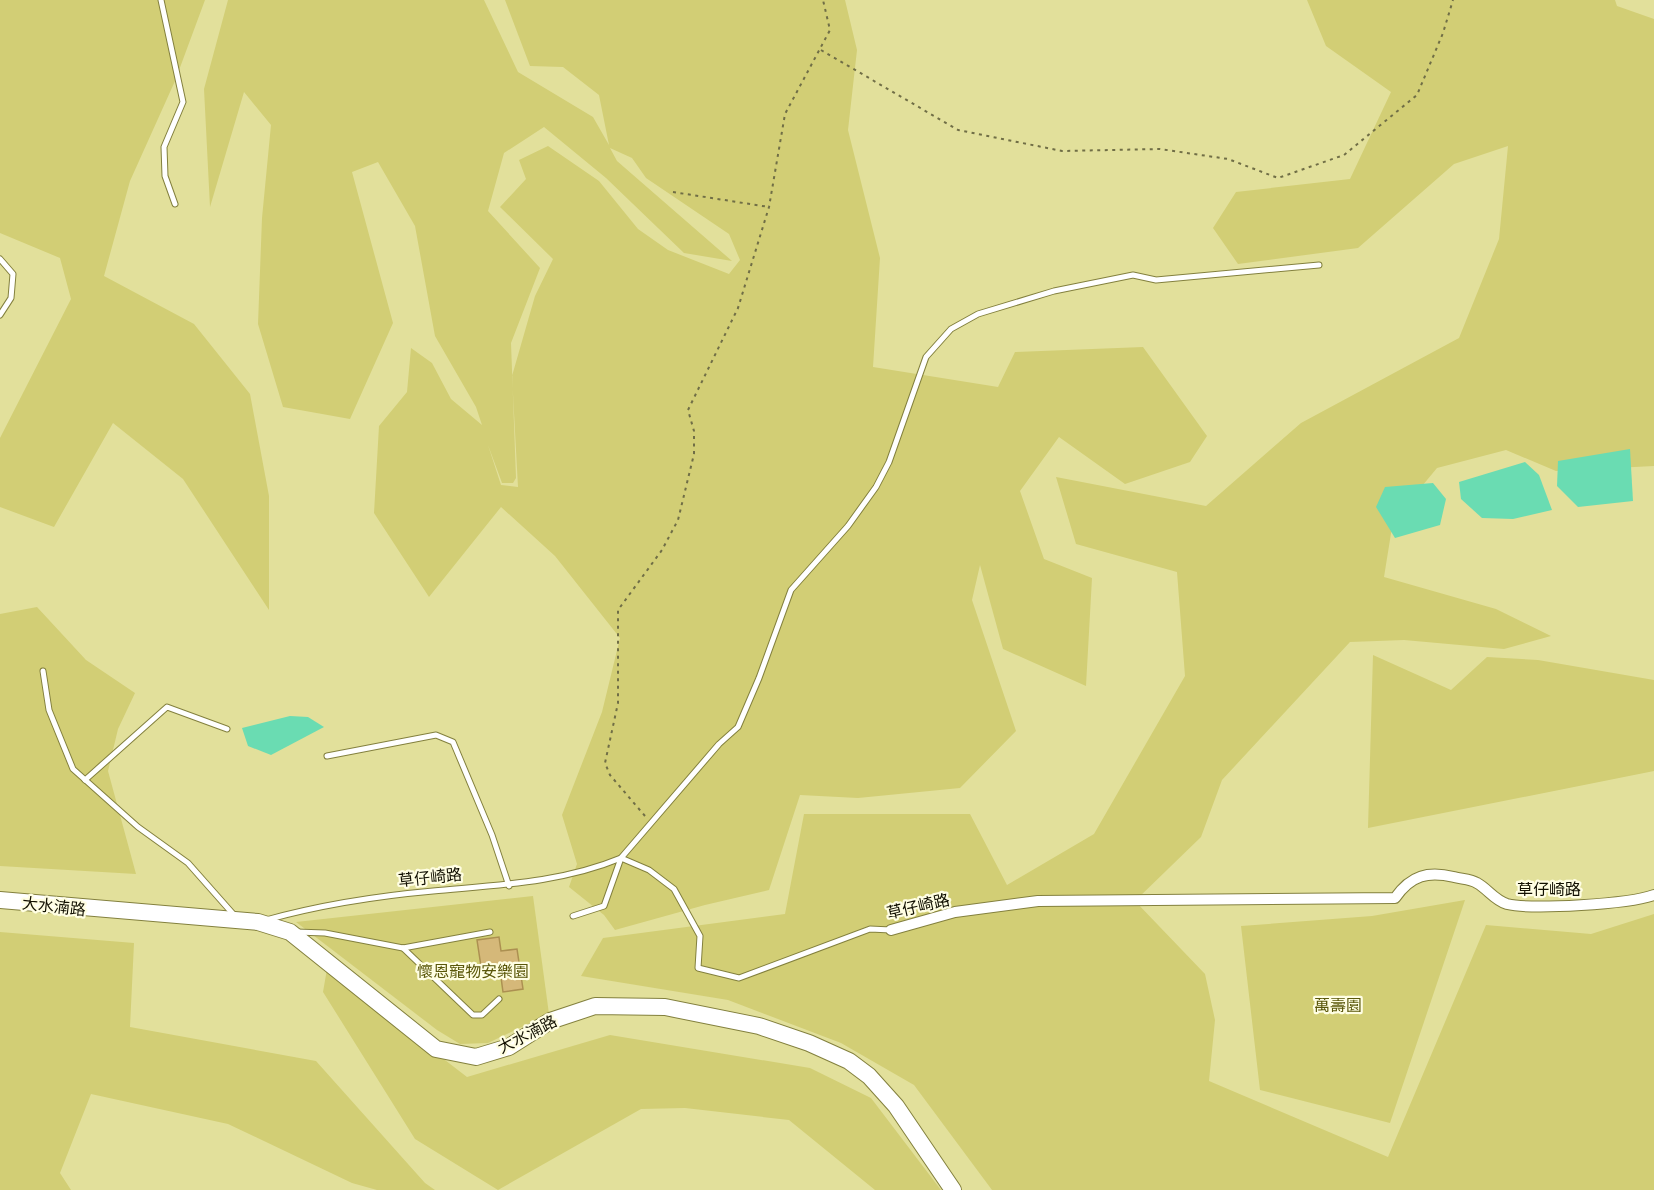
<svg xmlns="http://www.w3.org/2000/svg" width="1654" height="1190" font-family="'Fira Sans Condensed','Noto Sans TC',sans-serif">
<rect width="100%" height="100%" fill="#e2e09b"/>
<g fill="#d2ce75" fill-rule="evenodd">
<polygon points="0,0 205,0 175,81 130,181 104,276 194,324 250,394 269,496 269,610 183,479 113,423 54,527 0,507 0,438 71,299 60,258 0,233"/>
<path d="M228 0H484L518 72 593 117 609 145 599 95 563 67 530 66 505 0H845L857 50 848 130 880 258 873 367 998 387 1015 352 1143 347 1207 436 1190 462 1125 484 1059 437 1020 491 1044 559 1092 578 1086 686 1003 649 980 565 972 600 1016 731 960 788 858 798 800 795 769 890 705 905 615 930 604 915 569 887 577 864 562 815 602 712 620 638 555 556 501 507 429 597 374 513 379 426 407 392 411 348 432 363 451 399 482 425 476 407 435 336 415 226 378 162 352 172 393 323 350 419 283 407 258 324 262 218 271 125 244 92 210 207 204 89ZM544 127 606 178 684 253 732 261 617 161 610 148 632 158 646 178 729 234 740 260 729 274 668 250 638 229 599 181 548 146 519 160 526 179 500 207 553 259 535 296 512 376 518 487 501 485 488 445 502 483H513L516 478 511 343 540 268 488 211 504 153Z"/>
<polygon points="1307,0 1615,0 1617,6 1654,19 1654,466 1556,471 1506,450 1437,468 1393,521 1384,577 1496,609 1551,636 1504,649 1404,640 1350,642 1222,780 1201,837 1135,901 1205,974 1215,1020 1209,1081 1388,1157 1486,925 1591,934 1654,914 1654,1190 992,1190 914,1085 841,1043 728,1000 581,976 603,938 785,914 804,814 970,814 1007,885 1094,834 1185,676 1177,572 1076,544 1056,477 1206,506 1301,423 1459,338 1499,239 1508,146 1454,164 1358,248 1238,264 1213,228 1236,192 1350,179 1391,92 1326,46"/>
<polygon points="37,607 86,660 135,693 118,729 108,771 136,874 0,866 0,614"/>
<polygon points="1373,655 1451,690 1487,657 1538,660 1654,680 1654,771 1368,828"/>
<polygon points="533,896 549,1014 488,1043 460,1044 437,1030 296,922"/>
<polygon points="1465,900 1390,1123 1260,1090 1241,926 1372,916"/>
<polygon points="0,932 134,943 130,1027 316,1061 425,1183 435,1190 377,1190 352,1183 228,1124 91,1094 60,1173 71,1190 0,1190"/>
<polygon points="327,969 467,1077 610,1035 810,1068 871,1098 941,1190 875,1190 789,1120 685,1108 641,1109 498,1190 415,1139 323,992"/>
</g>
<g fill="#6adcb2">
<polygon points="1630,449 1633,501 1578,507 1557,486 1558,461"/>
<polygon points="1525,462 1539,475 1552,510 1513,519 1482,518 1461,499 1459,482"/>
<polygon points="1433,483 1446,499 1440,525 1395,538 1376,507 1385,487"/>
<polygon points="290,716 308,717 324,727 271,755 248,746 242,728"/>
</g>
<polygon fill="#d5b879" stroke="#ac9051" stroke-width="1.5" points="499,937 501,951 517,949 523,989 503,992 500,970 482,973 477,940"/>
<g fill="none" stroke-linecap="round" stroke-linejoin="round">
<g stroke="#83803e" stroke-width="7">
<g id="lane">
<polyline points="161,0 183,102 164,147 165,176 175,204"/>
<polyline points="0,259 13,274 11,298 0,315"/>
<polyline points="43,671 49,710 73,769 138,827 188,863 234,915"/>
<polyline points="327,756 436,735 453,742 492,835 509,886"/>
<polyline points="85,780 167,707 227,729"/>
<polyline points="573,916 604,906 621,858 719,744 738,727 759,678 791,590 848,526 876,487 889,462 926,357 951,329 978,314 1054,291 1133,275 1156,280 1319,265"/>
<path d="M266 920C320 905 377 896 433 891 496 885 561 883 621 858L649 870 674 889 700 936 698 968 739 978 870 929 891 930"/>
<polyline points="296,932 325,933 403,948 490,932"/>
<polyline points="403,948 473,1015 482,1015 499,999"/>
</g>
</g>
<g stroke="#83803e" stroke-width="12">
<path id="street" d="M891 930 955 912 1038 901 1395 898C1411 875 1428 871 1454 877 1461 879 1471 879 1477 883 1488 889 1494 900 1507 904 1532 910 1630 904 1654 895"/>
</g>
<g stroke="#83803e" stroke-width="18">
<polyline id="secondary" points="0,900 258,922 290,932 436,1049 476,1057 509,1047 550,1021 595,1006 665,1007 759,1026 809,1043 849,1061 869,1076 896,1106 953,1190"/>
</g>
<g stroke="#706e46" stroke-width="2" stroke-dasharray="3 4.5" stroke-linecap="butt">
<polyline points="821,50 958,130 1062,151 1160,149 1228,159 1278,178 1344,155 1417,95 1443,33 1453,0"/>
<polyline points="673,192 769,207"/>
<polyline points="645,816 610,775 605,763 618,703 618,610 662,550 678,520 694,454 694,431 688,410 738,308 769,207 785,114 830,30 823,0"/>
</g>
<use href="#lane" stroke="#fff" stroke-width="5"/>
<use href="#street" stroke="#fff" stroke-width="10"/>
<use href="#secondary" stroke="#fff" stroke-width="16"/>
</g>
<g text-anchor="middle" stroke-width="4.5" stroke-linejoin="round" paint-order="stroke">
<g font-size="16" fill="#110f00" stroke="#fffee3">
<text transform="translate(430 877) rotate(-6)" y="6">草仔崎路</text>
<text x="1549" y="895">草仔崎路</text>
<text transform="translate(54 906) rotate(6)" y="6">大水湳路</text>
<text transform="translate(918 906) rotate(-13)" y="6">草仔崎路</text>
<text transform="translate(527 1034) rotate(-27)" y="6">大水湳路</text>
</g>
<g font-size="16" fill="#5a570a" stroke="#fffee3">
<text x="473" y="977">懷恩寵物安樂園</text>
<text x="1338" y="1011">萬壽園</text>
</g>
</g>
</svg>
